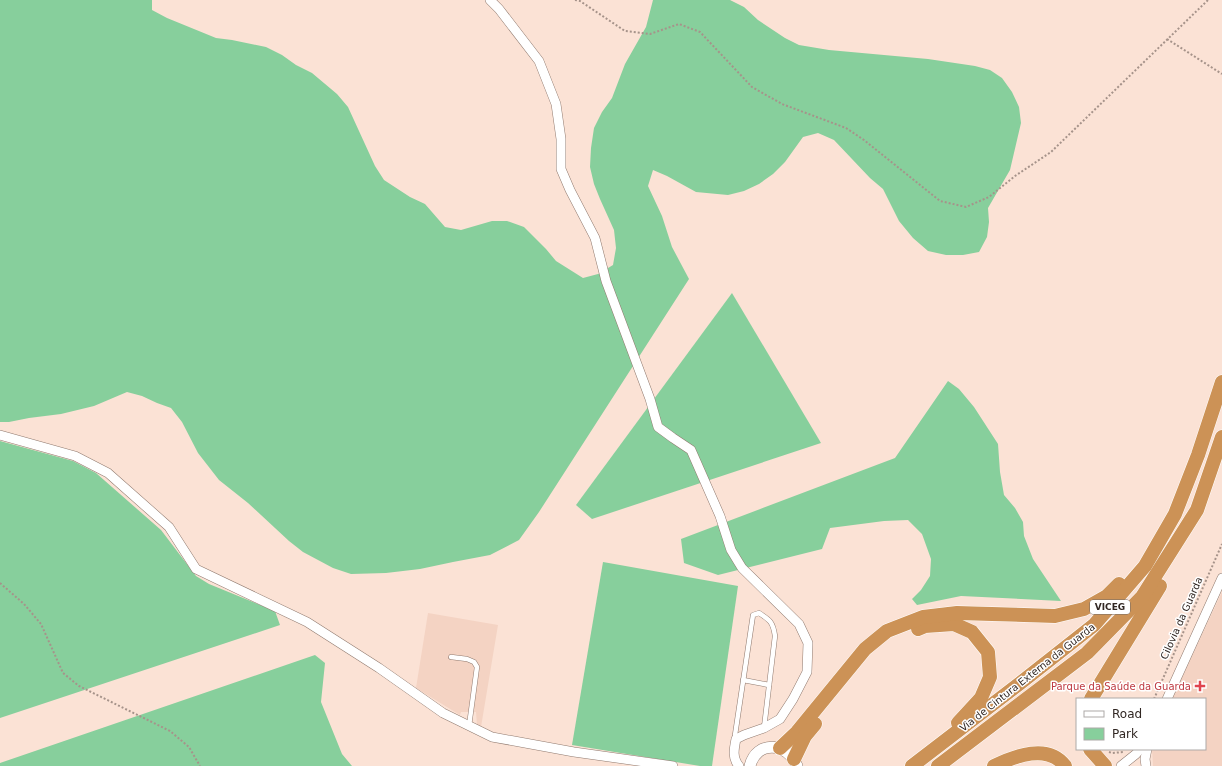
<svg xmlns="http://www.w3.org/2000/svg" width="1222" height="766" font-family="'DejaVu Sans',sans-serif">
<rect width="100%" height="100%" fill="#fbe2d5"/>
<g fill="#f4d3c3">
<polygon points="1222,592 1222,766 1153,766 1152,749 1205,749 1205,699 1172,699"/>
<polygon points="428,613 498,625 481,727 477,725 476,712 461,712 460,715 416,688"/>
</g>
<g fill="#87cf9c">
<polygon points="0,0 152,0 152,10 167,18 216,38 232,40 266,47 282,55 296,65 312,73 337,94 348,107 375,166 384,180 410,197 425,204 445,227 461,230 492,221 507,221 524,227 546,249 556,261 583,278 598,274 613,265 616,248 614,230 600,199 594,184 590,167 591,148 594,128 602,112 612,98 625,64 646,27 653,0 730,0 744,7 758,20 785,38 799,45 829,50 928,59 975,66 990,70 1002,78 1012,92 1019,107 1021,123 1010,170 988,208 989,222 987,237 979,252 963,255 946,255 928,251 913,238 899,221 883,189 870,178 834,140 818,133 803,137 785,162 773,174 759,184 744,191 728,195 696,192 667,176 653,170 648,186 662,216 672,247 689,279 539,512 519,540 490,555 453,562 420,569 386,573 351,574 333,568 303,552 289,541 248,503 219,480 198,453 182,422 171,408 157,403 142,396 127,392 94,406 61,414 29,418 9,422 0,422"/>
<polygon points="732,293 821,443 592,519 576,505"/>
<polygon points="948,381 959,389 974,407 998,444 1000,472 1004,495 1015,508 1023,522 1024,536 1033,559 1061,601 961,596 917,605 912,599 921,590 930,576 931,559 922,534 908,520 884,521 830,528 822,549 718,575 684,563 681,539 895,458"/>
<polygon points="0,441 73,461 96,473 161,530 196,576 209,584 275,611 280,625 0,718"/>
<polygon points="603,562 738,586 712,766 700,766 572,745"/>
<polygon points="315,655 325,663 321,702 342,754 352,766 0,766 0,763"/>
</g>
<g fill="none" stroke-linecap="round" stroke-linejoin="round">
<g stroke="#907a6f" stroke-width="5.5">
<g id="service">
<polyline points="451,657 467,659 474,662 477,667 469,726"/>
<polyline points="743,680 769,685"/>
<path d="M736 739 735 735 753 615 759 613C770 620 773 622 775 636L764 728"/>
</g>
</g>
<g stroke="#907a6f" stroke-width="10">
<g id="minor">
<path d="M490 0 499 9 539 61 556 104 561 139V169L570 190 595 238 606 281 650 399 658 427 673 438 691 450 720 516 731 550 742 568 799 624 808 643 807 672 793 699 780 719 764 728 744 735 736 739C734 749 732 758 739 766"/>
<polyline points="0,435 75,456 108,473 169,527 196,569 307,622 379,668 443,713 492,737 574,752 673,766"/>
<polyline points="1167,699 1222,578"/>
<polyline points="1121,766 1136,754 1140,749"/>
<polyline points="1146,766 1145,759 1147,749"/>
</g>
</g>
<g stroke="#907a6f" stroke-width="12">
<path id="tertiary" d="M750 766C756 740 788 742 797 766"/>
</g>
<g stroke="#fff" stroke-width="15">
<g id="trunk">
<polyline points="918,629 925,626 954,624 972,632 988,652 990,677 981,698 958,723"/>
<polyline points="1091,699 1160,586"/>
<polyline points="780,748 797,732 865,649 887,631 923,617 957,613 1055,616 1084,609 1107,596 1119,584"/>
<polyline points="1090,749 1105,766"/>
<polyline points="794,759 805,736 815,724"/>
<polyline points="912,766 1019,684 1094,625 1145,566 1175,514 1198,455 1222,382"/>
<polyline points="938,766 1087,653 1142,597 1197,510 1222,437"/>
<path d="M994 766C1015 756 1048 743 1065 766"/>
</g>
</g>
<g stroke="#a6938a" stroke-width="2" stroke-dasharray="2 2" stroke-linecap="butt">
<polyline points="575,0 580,1 625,31 650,34 679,24 700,32 752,87 782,104 846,128 864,140 940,201 966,207 989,197 1015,176 1051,152 1208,0"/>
<polyline points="1167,39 1222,74"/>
<polyline points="0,583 24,604 41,624 63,673 79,686 170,731 189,747 200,766"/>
<polyline points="1154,699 1222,544"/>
<polyline points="1109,752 1112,753 1124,752"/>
</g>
<use href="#service" stroke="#fff" stroke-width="4.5"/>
<use href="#minor" stroke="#fff" stroke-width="9"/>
<use href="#tertiary" stroke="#fff" stroke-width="11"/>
<use href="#trunk" stroke="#cc9256" stroke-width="14"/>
</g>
<path fill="#e0444e" stroke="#fff" stroke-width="1.5" d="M1198 680h4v4h4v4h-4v4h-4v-4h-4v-4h4z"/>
<g text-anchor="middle" stroke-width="3" stroke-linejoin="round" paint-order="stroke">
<rect fill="#fff" stroke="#6f6865" stroke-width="1" x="1090" y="600" width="40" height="14" rx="3"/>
<g font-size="9" font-weight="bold" fill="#312723">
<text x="1110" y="610">VICEG</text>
</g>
<g font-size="10" fill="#312723" stroke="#fff">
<text transform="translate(1181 618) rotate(-66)" y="4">Cilovia da Guarda</text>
<text transform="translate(1027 677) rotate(-38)" y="4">Via de Cintura Externa da Guarda</text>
</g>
<g font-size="10" fill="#be3a42" stroke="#fff" text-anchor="end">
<text x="1191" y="690">Parque da Saúde da Guarda</text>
</g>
</g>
<rect x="1076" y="698" width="130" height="52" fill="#ffffff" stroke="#ada9a7"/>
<rect x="1084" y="711" width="20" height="6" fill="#ffffff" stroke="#ada9a7"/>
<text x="1112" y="718" font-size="12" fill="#312723">Road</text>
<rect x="1084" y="728" width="20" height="12" fill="#87cf9c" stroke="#ada9a7"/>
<text x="1112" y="738" font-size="12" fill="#312723">Park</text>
</svg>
